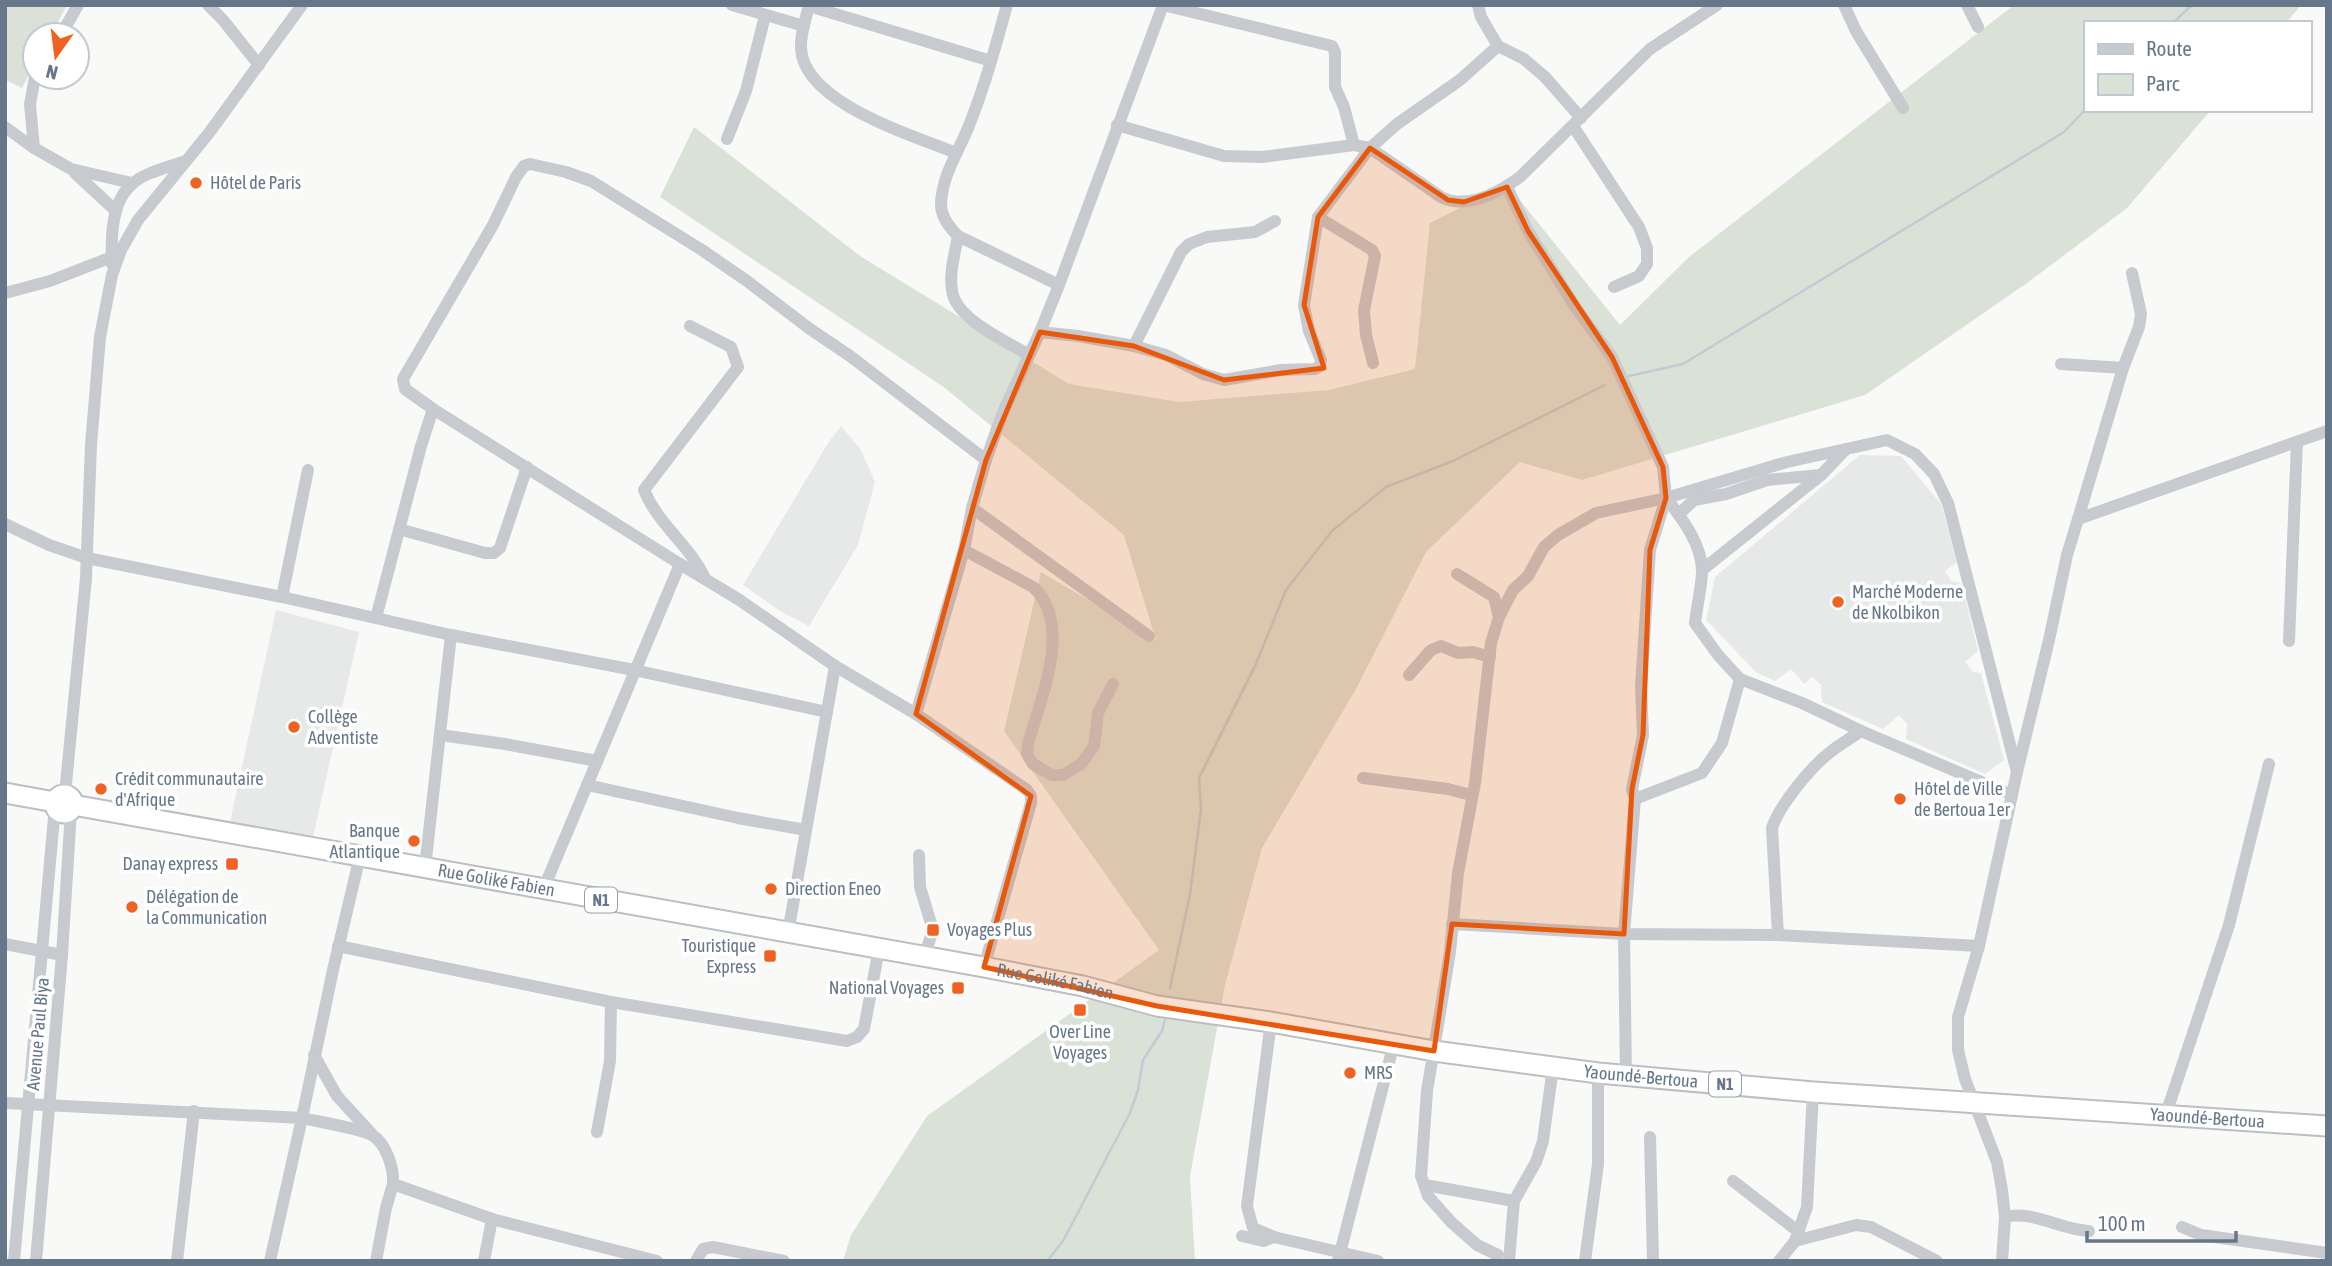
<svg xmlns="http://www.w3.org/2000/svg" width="2332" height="1266" font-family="'Asap Condensed',sans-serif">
<rect width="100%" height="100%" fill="#f9f9f7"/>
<g fill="#e7e8e8">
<polygon points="841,426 861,450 875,482 858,545 809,626 783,613 743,585 828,443"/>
<polygon points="1860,455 1901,456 1941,504 1957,562 1945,571 1951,581 1962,584 1978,651 1965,662 1973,672 1981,673 2004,760 1985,774 1906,739 1907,724 1899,715 1883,729 1822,702 1821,685 1812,677 1804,684 1791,669 1775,681 1756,672 1706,620 1715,577"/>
<polygon points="276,610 359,632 313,837 230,822"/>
</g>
<g fill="#dae2d8">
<polygon points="5,5 67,5 51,35 35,35 35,64 22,88 5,80"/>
<polygon points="2014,5 2301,5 2286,23 2085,23 2085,110 2211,110 2127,208 2027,283 1865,395 1582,480 1520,462 1426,552 1356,689 1262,848 1225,985 1190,1176 1195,1261 843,1261 851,1235 927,1116 1159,950 1004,731 1041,572 1156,640 1124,535 945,388 660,197 694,127 860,256 1069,384 1179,402 1329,390 1415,369 1430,223 1507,184 1620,325 1689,257"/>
</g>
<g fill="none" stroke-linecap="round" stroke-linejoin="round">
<g stroke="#c2cbd1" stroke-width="2.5">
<polyline points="2173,23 2192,5"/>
<polyline points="1629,376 1683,364 2064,132 2085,110"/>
<polyline points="1170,988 1190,894 1201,809 1199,778 1256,664 1286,590 1332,531 1386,487 1453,461 1605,385"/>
<polyline points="1047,1261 1063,1241 1130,1113 1138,1090 1143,1060 1162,1031 1165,1020"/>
</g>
<g stroke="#bbbec2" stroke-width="23">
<g id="highway">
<polyline points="5,793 55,802"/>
<circle cx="64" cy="804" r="9"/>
<path id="s1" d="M73 805 984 967 1083 986 1157 1006 1271 1022 1434 1051 1598 1073 1813 1092 2327 1126"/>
</g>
</g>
<g stroke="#c7cacf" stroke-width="12">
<polyline points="208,5 223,20 259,65"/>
<polyline points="732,5 804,26"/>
<path d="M809 5C806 19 800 34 801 48 803 103 913 135 956 153"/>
<path d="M1007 5C996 45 985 85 970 123 960 150 942 174 941 204 941 217 949 227 958 236L1059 285"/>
<polyline points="1163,5 1332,46 1335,52 1335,87 1344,107 1354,145"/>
<polyline points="1478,5 1481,17 1498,46 1524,59 1545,77 1581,118"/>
<polyline points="1844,5 1856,31 1903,108"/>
<polyline points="1967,5 1978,27"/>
<polyline points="809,6 991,61"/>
<polyline points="61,35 78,5"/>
<path d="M1117 125 1224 156 1262 157 1354 145 1370 148 1441 197C1467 210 1498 193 1520 177L1650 49 1717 5"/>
<polyline points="1573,126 1639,227 1647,248 1647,264 1639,276 1614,287"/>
<polyline points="5,127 34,148 71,169 132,183"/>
<polyline points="727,139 746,91 765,16"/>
<polyline points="34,148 30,104 35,77"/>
<polyline points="75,173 116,211"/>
<polyline points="1507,187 1528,231 1576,308 1612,357 1663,467 1666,498 1650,550 1641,686 1643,735 1632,789 1635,799"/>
<polyline points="1318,217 1372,250 1375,256 1364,310 1366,335 1373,363"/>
<path d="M958 236C955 253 949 273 952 290 955 319 1006 341 1029 355"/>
<path d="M112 264C111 238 111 203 131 185 143 173 166 168 182 162"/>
<polyline points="5,293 50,281 112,257"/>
<path d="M690 326 731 347 738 367 644 490C659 526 688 543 705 578"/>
<polyline points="1040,332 1078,336 1134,346 1166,355 1203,374 1224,380 1281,370 1315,369 1320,366 1321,360 1309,331 1304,305 1318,217 1370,148 1397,124 1460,80 1498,46"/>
<polyline points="1134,346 1181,252 1189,244 1207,237 1255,232 1275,221"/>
<polyline points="2061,364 2123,368"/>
<path d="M1666 498C1682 518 1703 546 1702 573 1701 589 1697 606 1695 623L1718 655 1740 679 1802 703 1861 731 2012 795"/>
<polyline points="972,508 1149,636"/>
<polyline points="1679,514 1694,500 1726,494 1767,480 1821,475"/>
<polyline points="2078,519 2123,368 2139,327 2141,314 2132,273"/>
<polyline points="5,524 49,545 87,558 282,597 451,635 634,670 827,712"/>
<polyline points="399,529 485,553 494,553 500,548 527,467"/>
<path d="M964 550 1033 587C1074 624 1040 700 1028 744L1027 754 1033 764 1052 775H1063L1081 764 1094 746 1098 713 1113 684"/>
<polyline points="680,564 433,409 405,389 403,379 493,225 516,177 524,166 530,164 566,172 591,181 702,250 747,281 810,329 850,356 986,460"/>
<polyline points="1702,570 1821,475 1846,449"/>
<polyline points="1457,574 1494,597 1499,617"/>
<polyline points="282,597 308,470"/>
<polyline points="376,618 421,446 433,409"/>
<polyline points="2289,641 2297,442"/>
<polyline points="1409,675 1431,650 1441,646 1458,653 1473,652 1490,657"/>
<polyline points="916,714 964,550 972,508 986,460 1003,412 1040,332 1059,285 1163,5"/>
<polyline points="440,735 505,744 597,761"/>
<polyline points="1363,778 1448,789 1471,795"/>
<polyline points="587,785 738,818 806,830"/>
<polyline points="65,794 86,578 91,445 100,337 112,275 121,250 138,220 209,133 302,5"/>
<polyline points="919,855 920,887 933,930 924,957"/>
<path d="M360 856 333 970 302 1118C315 1121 362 1129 372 1135 386 1143 394 1168 393 1184L492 1219 657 1261"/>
<polyline points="425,868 451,635"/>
<polyline points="543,890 680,564 738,599 835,666 916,714 1027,790 1031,796 1031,803 984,967"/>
<polyline points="1452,924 1624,934 1778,935 1979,946"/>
<polyline points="788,933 835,666"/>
<path d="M1778 935 1772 828C1779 806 1810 768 1829 753 1839 745 1851 738 1861 731"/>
<polyline points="5,944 62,955"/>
<polyline points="338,946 611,1002 847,1041 857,1037 864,1029 879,949"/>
<polyline points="1271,1022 1247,1206 1253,1228 1274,1237 1378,1261"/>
<polyline points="314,1055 337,1096 371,1133"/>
<polyline points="1626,1076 1624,934 1635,799 1702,773 1722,743 1740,679"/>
<polyline points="5,1103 302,1118 270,1261"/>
<polyline points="2165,1117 2229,925 2269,764"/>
<polyline points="597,1132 610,1061 611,1002"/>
<polyline points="1650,1137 1653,1261"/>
<polyline points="1733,1181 1799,1232"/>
<polyline points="1425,1185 1514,1201"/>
<path d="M2005 1217C2033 1210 2061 1230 2089 1231"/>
<polyline points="2182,1227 2201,1235 2327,1253"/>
<polyline points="1242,1236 1263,1241 1274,1237"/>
<polyline points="1795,1241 1856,1225 1871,1227 1937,1261"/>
<polyline points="1498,1255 1477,1245 1451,1222 1428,1196 1421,1176 1427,1091 1450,952 1458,873 1475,783 1491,643 1499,617 1513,590 1528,576 1544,547 1558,535 1596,513 1666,498 1787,462 1887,440 1915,454 1934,474 1948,503 2017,772"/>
<polyline points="14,1261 55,807"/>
<polyline points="36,1261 62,955 71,810"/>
<polyline points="177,1261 194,1111"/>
<polyline points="376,1261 386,1208 393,1184"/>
<polyline points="484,1261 492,1219"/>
<polyline points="696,1261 703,1249 713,1247 784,1261"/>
<polyline points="1338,1261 1394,1043"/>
<polyline points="1509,1261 1514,1201 1536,1162 1543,1141 1553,1067"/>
<polyline points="1585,1261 1598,1164 1598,1073"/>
<polyline points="1779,1261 1795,1241 1807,1207 1813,1092"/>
<polyline points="2002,1261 2005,1217 2002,1190 1997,1162 1965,1079 1958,1050 1958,1017 1979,946 2017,772 2049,640 2067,555 2078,519 2327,431"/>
</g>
<use href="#highway" stroke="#fff" stroke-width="19"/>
</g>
<path fill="#e8590c" fill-opacity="0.2" stroke="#e8590c" stroke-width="5" stroke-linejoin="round" d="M1370 148 1448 200 1464 202 1507 187 1528 231 1612 357 1663 467 1666 498 1650 550 1643 735 1632 789 1624 934 1452 924 1434 1051 1157 1006 984 967 1031 796 916 714 986 460 1040 332 1134 346 1224 380 1324 368 1304 305 1318 217Z"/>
<g fill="#f06221" stroke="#fff" stroke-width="2.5">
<circle cx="196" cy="183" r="7"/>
<circle cx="1838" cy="602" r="7"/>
<circle cx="294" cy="727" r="7"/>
<circle cx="101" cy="789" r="7"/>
<circle cx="1900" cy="799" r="7"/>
<circle cx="414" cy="841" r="7"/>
<rect x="225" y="857" width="14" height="14" rx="3.5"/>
<circle cx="771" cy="889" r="7"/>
<circle cx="132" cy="907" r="7"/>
<rect x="926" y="923" width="14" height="14" rx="3.5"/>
<rect x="763" y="949" width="14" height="14" rx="3.5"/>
<rect x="951" y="981" width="14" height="14" rx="3.5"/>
<rect x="1073" y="1003" width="14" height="14" rx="3.5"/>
<circle cx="1350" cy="1073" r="7"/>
</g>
<g text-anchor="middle" stroke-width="7" stroke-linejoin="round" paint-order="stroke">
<g fill="#fff" stroke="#94a0ad" stroke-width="2">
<rect x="585" y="887.5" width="32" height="25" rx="5"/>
<rect x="1709" y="1071.5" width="32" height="25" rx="5"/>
</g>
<g font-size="16" font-weight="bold" fill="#66778a">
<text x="601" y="906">N1</text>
<text x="1725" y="1090">N1</text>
</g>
<g font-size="18" fill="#66778a" stroke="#fff" text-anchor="start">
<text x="210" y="189">Hôtel de Paris</text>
<text x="1852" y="598">Marché Moderne<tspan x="1852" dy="21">de Nkolbikon</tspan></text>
<text x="308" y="723">Collège<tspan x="308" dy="21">Adventiste</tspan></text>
<text x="115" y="785">Crédit communautaire<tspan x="115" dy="21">d'Afrique</tspan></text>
<text x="1914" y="795">Hôtel de Ville<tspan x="1914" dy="21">de Bertoua 1er</tspan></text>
<text x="400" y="837" text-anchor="end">Banque<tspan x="400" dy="21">Atlantique</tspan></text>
<text x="218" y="870" text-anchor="end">Danay express</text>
<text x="785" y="895">Direction Eneo</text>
<text x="146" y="903">Délégation de<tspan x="146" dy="21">la Communication</tspan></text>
<text x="947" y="936">Voyages Plus</text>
<text x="756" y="952" text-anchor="end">Touristique<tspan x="756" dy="21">Express</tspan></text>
<text x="944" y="994" text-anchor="end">National Voyages</text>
<text x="1080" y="1038" text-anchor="middle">Over Line<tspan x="1080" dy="21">Voyages</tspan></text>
<text x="1364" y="1079">MRS</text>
</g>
<g font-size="18" fill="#66778a" stroke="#fff">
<text dy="6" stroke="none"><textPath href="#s1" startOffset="430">Rue Goliké Fabien</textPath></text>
<text dy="6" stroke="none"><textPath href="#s1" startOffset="998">Rue Goliké Fabien</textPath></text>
<text transform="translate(38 1034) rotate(-85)" y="6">Avenue Paul Biya</text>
<text dy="6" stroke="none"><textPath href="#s1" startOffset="1592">Yaoundé-Bertoua</textPath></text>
<text dy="6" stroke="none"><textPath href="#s1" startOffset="2160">Yaoundé-Bertoua</textPath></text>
</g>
</g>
<rect width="2332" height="1266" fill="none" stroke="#66778a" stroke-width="14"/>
<rect x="2084" y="21" width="228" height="91" fill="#ffffff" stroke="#c2c9d0" stroke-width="2"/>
<rect x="2098" y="44" width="35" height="10" fill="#c7cacf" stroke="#c2c9d0" stroke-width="2"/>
<text x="2146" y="56" font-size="21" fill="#66778a">Route</text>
<rect x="2098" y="74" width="35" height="21" fill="#dae2d8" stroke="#c2c9d0" stroke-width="2"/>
<text x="2146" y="91" font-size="21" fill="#66778a">Parc</text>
<g transform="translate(56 56) rotate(194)"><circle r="33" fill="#ffffff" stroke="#c2c9d0" stroke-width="2"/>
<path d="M0-5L12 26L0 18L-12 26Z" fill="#f06221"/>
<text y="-10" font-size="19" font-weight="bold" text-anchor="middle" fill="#66778a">N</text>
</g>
<path d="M2087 1231v10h149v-10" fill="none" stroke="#66778a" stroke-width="3.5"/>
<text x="2098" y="1231" font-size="21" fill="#66778a" stroke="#ffffff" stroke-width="5" paint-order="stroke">100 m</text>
</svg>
